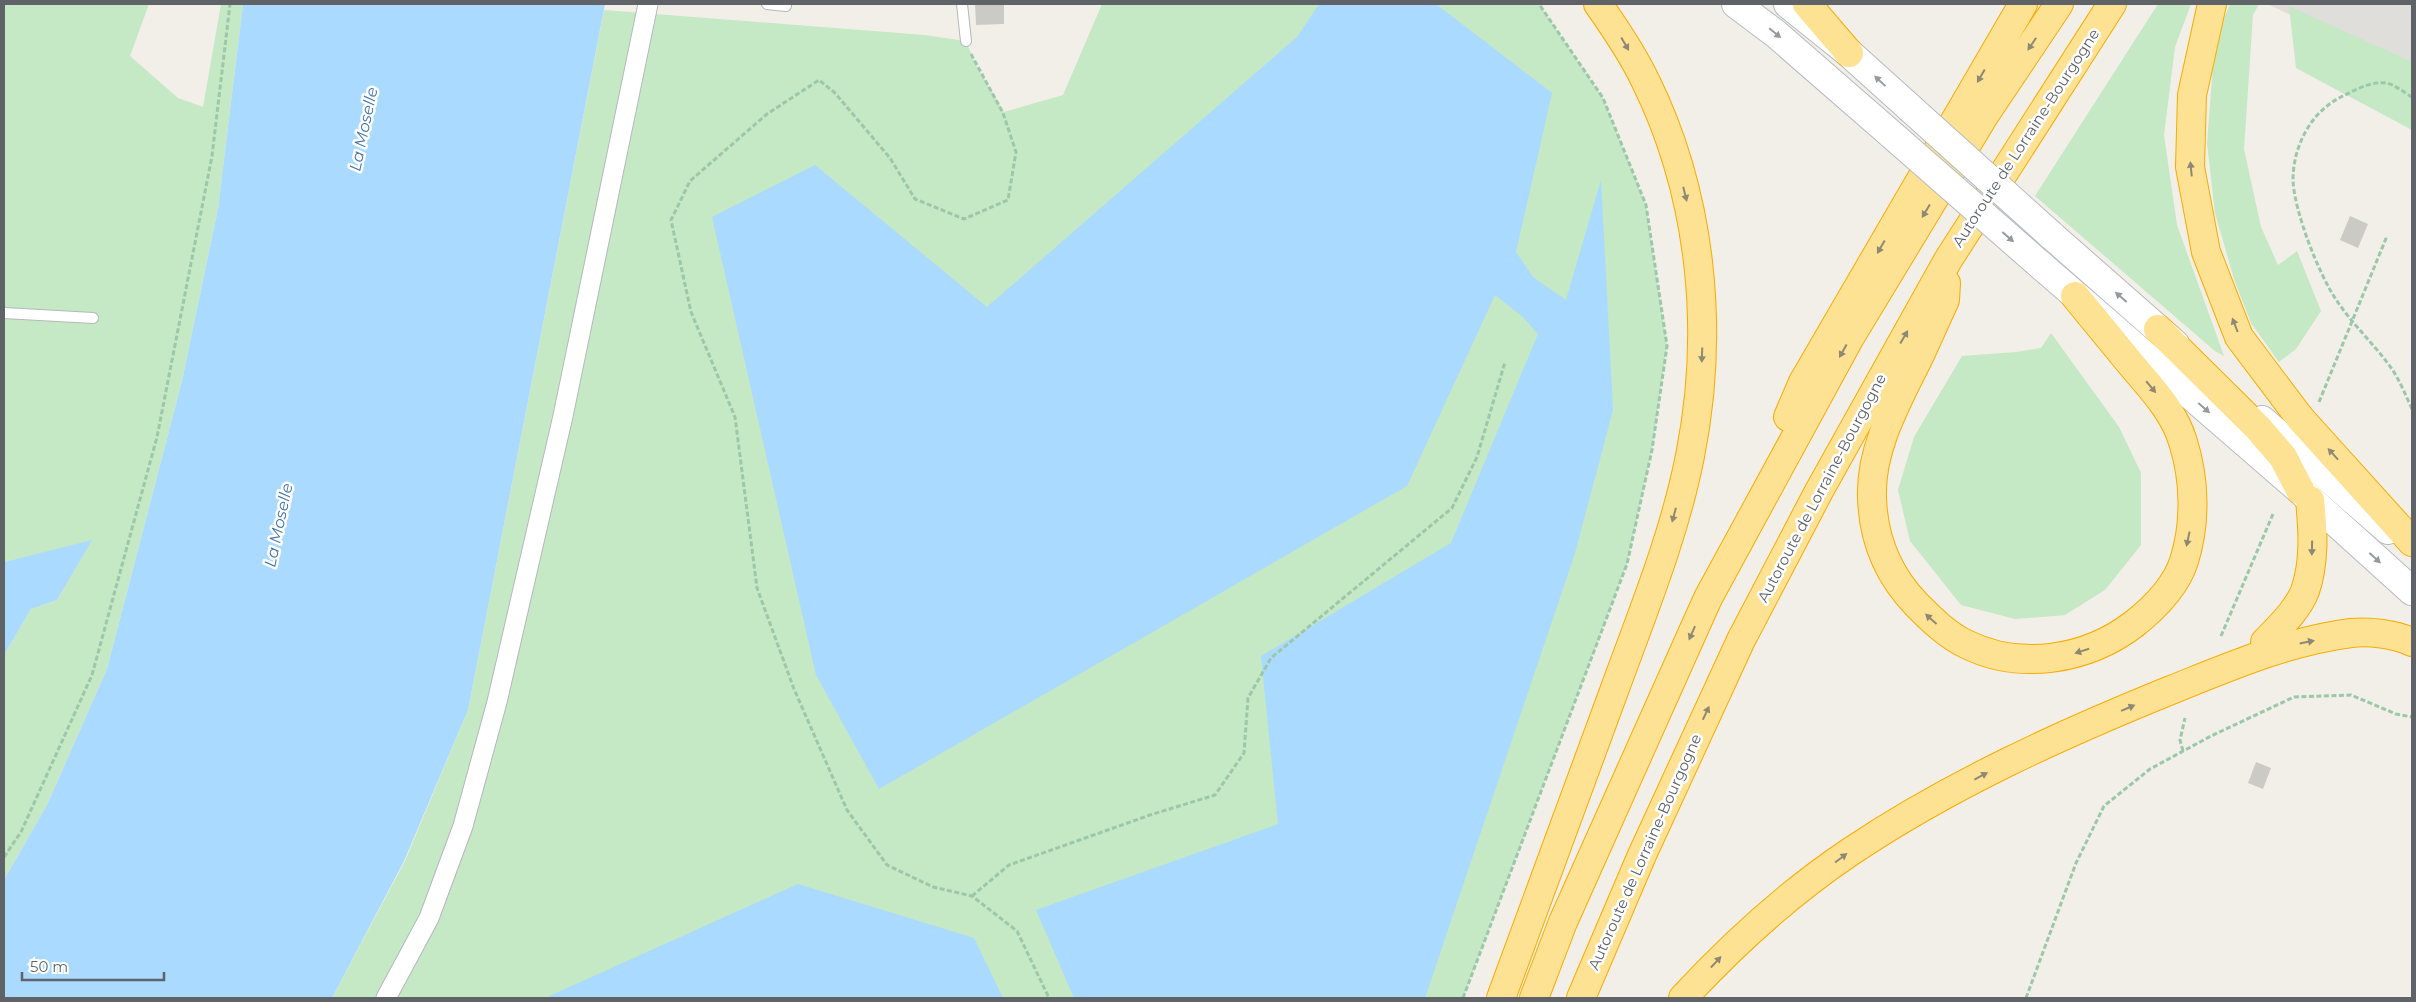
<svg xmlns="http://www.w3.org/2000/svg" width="2416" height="1002" font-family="Montserrat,sans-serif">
<rect width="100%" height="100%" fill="#f1efe8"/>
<polygon fill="#e0deda" points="2267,4 2412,4 2412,72"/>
<g fill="#c5e8c5">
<polygon points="4,4 149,4 130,56 178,98 203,107 221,4 243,4 218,209 182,381 107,669 47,805 4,880 4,655 31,609 57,600 91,541 4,562"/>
<polygon points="1102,4 1539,4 1603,98 1646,205 1667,346 1652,450 1627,564 1463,998 332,998 405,861 468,710 604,10 924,35 966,41 976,65 1004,112 1063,95"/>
<polygon points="2158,4 2191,4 2175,47 2164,135 2177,225 2224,356 2215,351 2035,196"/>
<polygon points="2230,4 2259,4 2253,15 2244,149 2261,227 2278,265 2297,251 2321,311 2296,349 2279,362 2251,323 2234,279 2215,213 2207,143 2213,66 2225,16"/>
<polygon points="2289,6 2412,62 2412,130 2296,68"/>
<polygon points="2051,333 2119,427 2141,473 2141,545 2105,590 2065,615 2015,619 1961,605 1910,541 1898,490 1914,437 1962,356 2016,352 2041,348"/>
</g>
<g fill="#aadaff">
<polygon points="243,4 605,4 468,710 404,861 332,998 4,998 4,880 47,805 107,669 182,381 218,209"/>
<polygon points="1319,4 1436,4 1552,93 1516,252 1533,277 1566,300 1601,180 1613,410 1575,553 1425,998 1074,998 1036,910 1278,824 1261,656 1451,543 1538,334 1523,317 1495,295 1407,486 879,789 816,675 712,217 815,165 987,307 1297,37"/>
<polygon points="92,540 57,600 31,609 4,655 4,562"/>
<polygon points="798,884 974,938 1003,998 545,998"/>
</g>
<g fill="#cccac5">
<polygon points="975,4 1004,4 1004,24 976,25"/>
<polygon points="2350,216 2368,224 2358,248 2340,240"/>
<polygon points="2256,762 2271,768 2263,789 2248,783"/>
</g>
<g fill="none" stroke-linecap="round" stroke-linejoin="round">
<g stroke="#b5b8bc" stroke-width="12">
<g id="lane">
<polyline points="767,4 786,6 786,4"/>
<polyline points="962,4 966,41"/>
<polyline points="4,313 93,318"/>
</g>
</g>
<g stroke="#b5b8bc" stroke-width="21">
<polyline id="street" points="386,998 429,918 463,826 497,702 563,416 648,4"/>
</g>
<g stroke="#b6babf" stroke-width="30">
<g id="secondary">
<polyline points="1736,4 1776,34 1892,135"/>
<polyline points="1788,4 1849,53 1910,108"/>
<polyline points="2051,235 2175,344"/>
<polyline points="2037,262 2300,490 2412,591"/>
<polyline points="2262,420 2388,530"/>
</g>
</g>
<g stroke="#f9ab00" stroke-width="30">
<g id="highway">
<polyline points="1807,4 1849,53"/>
<polyline points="2212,4 2192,95 2190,167 2206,252 2239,337 2300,418 2412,542"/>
<path d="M1946 283 1945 300C1936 319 1928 338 1919 357 1898 400 1870 448 1872 497 1873 539 1888 575 1917 605 1931 619 1947 635 1966 644 2020 671 2087 660 2134 624 2153 609 2176 586 2184 561 2196 523 2195 480 2183 442 2174 411 2150 387 2130 363 2112 341 2093 318 2075 296"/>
<polyline points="2158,329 2258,428 2283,457 2300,490"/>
<polyline points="1788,417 1803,382 2023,4"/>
<path d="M2265 642C2279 627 2297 611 2305 591 2315 562 2313 530 2310 500"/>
<path d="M1501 998C1538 896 1576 794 1614 691 1642 614 1674 537 1690 456 1715 331 1702 195 1645 80 1632 53 1615 28 1598 4"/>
<polyline points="1534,998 1563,922 1708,598 1849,339 1984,116 2059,4"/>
<polyline points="1581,998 1642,855 1741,640 1819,491 1948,260 2112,4"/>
<path d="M1683 998C1733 944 1789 893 1850 852 1950 785 2060 735 2171 690 2229 667 2288 641 2351 633 2370 631 2394 634 2412 642"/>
</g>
</g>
<g stroke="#9cc7a9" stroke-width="3" stroke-dasharray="5 2.5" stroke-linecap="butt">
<polyline points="971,54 1003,113 1016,152 1008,200 964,219 915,199 890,158 835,93 819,80 767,114 690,181 671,220 691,312 735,417 757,588 794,689 847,810 887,865 933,887 972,896 1017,931 1049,998"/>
<path d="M2412 97C2405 93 2394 84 2386 83 2371 81 2355 90 2343 96 2311 111 2293 146 2293 180 2294 211 2319 275 2337 301 2353 325 2375 345 2392 369 2400 381 2406 396 2412 409"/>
<polyline points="2319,402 2387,236"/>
<polyline points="2221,636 2273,514"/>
<polyline points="2183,751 2180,740 2185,718"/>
<polyline points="4,857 21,832 92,675 157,437 212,156 230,4"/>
<polyline points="972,896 1009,865 1150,815 1215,795 1244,753 1248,698 1271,658 1452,508 1477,457 1505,362"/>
<polyline points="1463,998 1627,564 1652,450 1667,346 1646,205 1603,98 1539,4"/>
<polyline points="2026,998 2076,863 2104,806 2150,769 2211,736 2294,697 2351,695 2396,714 2412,717"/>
</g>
<use href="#lane" stroke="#fff" stroke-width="10"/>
<use href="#street" stroke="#fff" stroke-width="19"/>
<use href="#secondary" stroke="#fff" stroke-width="28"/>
<use href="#highway" stroke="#fde293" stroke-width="28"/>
<g stroke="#b6babf" stroke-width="30" stroke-linecap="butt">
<g id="secondary-bridge">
<polyline points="1910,108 2051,235"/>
<polyline points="1892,135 2037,262"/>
</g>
</g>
<use href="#secondary-bridge" stroke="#fff" stroke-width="28"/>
</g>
<defs><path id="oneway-solid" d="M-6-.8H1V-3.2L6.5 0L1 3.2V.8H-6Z" transform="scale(1.25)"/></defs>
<g fill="#979a9d">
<use href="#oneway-solid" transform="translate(1775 33) rotate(39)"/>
<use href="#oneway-solid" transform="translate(1880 81) rotate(-137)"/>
<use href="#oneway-solid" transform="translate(2008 237) rotate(41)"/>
<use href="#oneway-solid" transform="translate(2121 297) rotate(-139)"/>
<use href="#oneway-solid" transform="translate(2204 408) rotate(41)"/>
<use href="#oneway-solid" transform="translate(2375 558) rotate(42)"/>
</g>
<g fill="#8e8975">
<use href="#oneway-solid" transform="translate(1625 44) rotate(60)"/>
<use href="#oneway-solid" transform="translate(2032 44) rotate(124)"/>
<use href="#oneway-solid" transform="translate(1981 76) rotate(120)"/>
<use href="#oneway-solid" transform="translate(2191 169) rotate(-96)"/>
<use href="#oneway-solid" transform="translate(1685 194) rotate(76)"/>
<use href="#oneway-solid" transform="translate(1926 211) rotate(121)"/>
<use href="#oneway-solid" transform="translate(1881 247) rotate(120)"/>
<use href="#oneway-solid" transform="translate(2235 325) rotate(-111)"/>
<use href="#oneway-solid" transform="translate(1904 337) rotate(-60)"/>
<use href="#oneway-solid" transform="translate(1843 351) rotate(119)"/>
<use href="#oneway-solid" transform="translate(1702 355) rotate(92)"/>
<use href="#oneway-solid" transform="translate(2151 387) rotate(50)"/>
<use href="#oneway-solid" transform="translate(2333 454) rotate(-132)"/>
<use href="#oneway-solid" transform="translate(1674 515) rotate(105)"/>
<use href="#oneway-solid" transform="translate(2188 539) rotate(102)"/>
<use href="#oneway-solid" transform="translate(2312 548) rotate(91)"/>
<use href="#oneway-solid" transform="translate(1931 619) rotate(-138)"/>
<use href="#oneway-solid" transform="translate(1692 633) rotate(114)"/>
<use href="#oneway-solid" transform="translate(2307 642) rotate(-11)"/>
<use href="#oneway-solid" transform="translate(2082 651) rotate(163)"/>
<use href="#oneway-solid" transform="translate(2128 708) rotate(-23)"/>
<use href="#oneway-solid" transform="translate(1706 713) rotate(-65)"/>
<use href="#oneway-solid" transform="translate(1981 776) rotate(-28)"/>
<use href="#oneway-solid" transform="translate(1841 858) rotate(-37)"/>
<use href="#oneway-solid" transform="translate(1716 962) rotate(-47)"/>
</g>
<g text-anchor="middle" stroke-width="5" stroke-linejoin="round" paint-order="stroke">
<g font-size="15" fill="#5f6368" stroke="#fff">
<text transform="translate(2026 138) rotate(-57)" y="5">Autoroute de Lorraine-Bourgogne</text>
<text transform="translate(1822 488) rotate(-62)" y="5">Autoroute de Lorraine-Bourgogne</text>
<text transform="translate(1645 852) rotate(-66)" y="5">Autoroute de Lorraine-Bourgogne</text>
</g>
<g font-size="16" font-style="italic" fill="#4174aa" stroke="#fff">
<text transform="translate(363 129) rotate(-78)" y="6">La Moselle</text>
<text transform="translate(278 525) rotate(-78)" y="6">La Moselle</text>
</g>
</g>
<rect width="2416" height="1002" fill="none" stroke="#5f6368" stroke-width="10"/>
<path d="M22 972v8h142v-8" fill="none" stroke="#5f6368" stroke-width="2.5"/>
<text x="30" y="972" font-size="15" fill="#5f6368" stroke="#ffffff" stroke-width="4" paint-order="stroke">50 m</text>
</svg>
